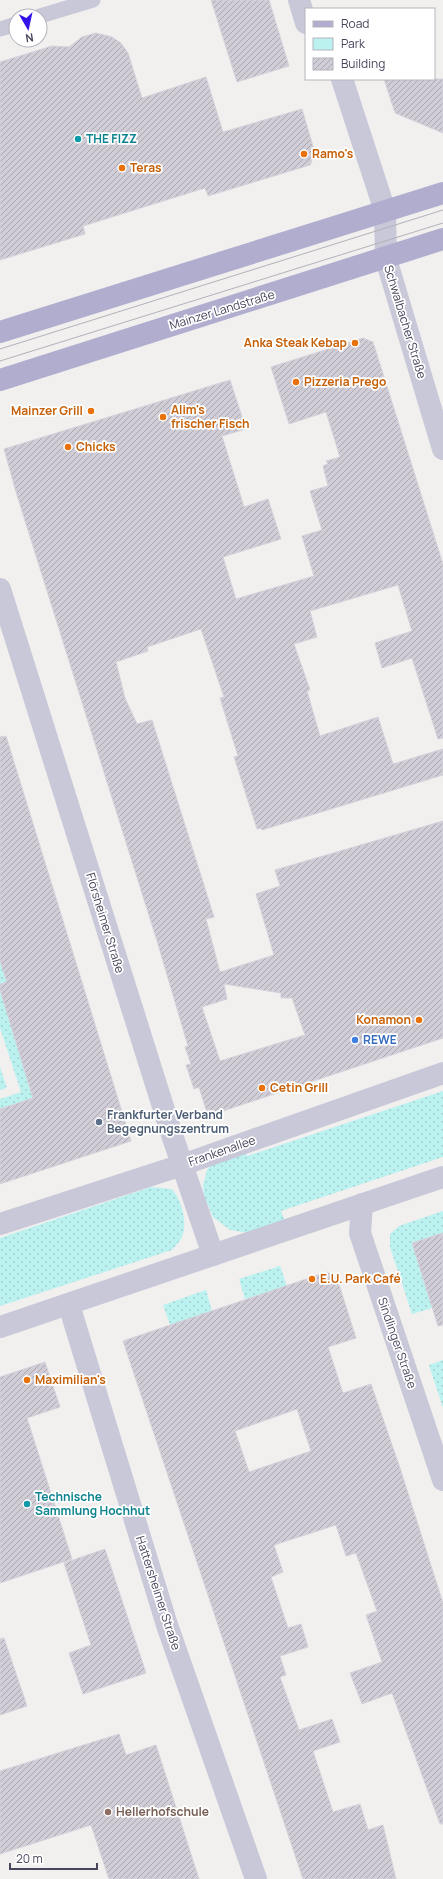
<svg xmlns="http://www.w3.org/2000/svg" width="443" height="1879" font-family="Manrope,sans-serif">
<defs>
<pattern id="green-dots" width="8" height="8" patternUnits="userSpaceOnUse"><rect width="8" height="8" fill="#bbf1ef"/><path d="M2 2h.1M6 6h.1" fill="none" stroke="#a2d0cf" stroke-width="1.8" stroke-linecap="round"/></pattern>
<pattern id="building-hatch" width="6" height="6" patternUnits="userSpaceOnUse"><rect width="6" height="6" fill="#d0cdd7"/><path d="M-1 1l2-2M0 6l6-6M5 7l2-2" fill="none" stroke="#aba8b2"/></pattern>
</defs>
<rect width="100%" height="100%" fill="#f1f0ef"/>
<g fill="url(#green-dots)">
<polygon points="0,959 7,982 0,984"/>
<polygon points="0,990 9,1019 17,1017 46,1103 0,1109 0,1099 21,1092 0,1028"/>
<polygon points="0,1067 7,1088 0,1090"/>
<polygon points="443,1091 443,1157 281,1211 285,1221 249,1233 230,1230 213,1217 204,1196 203,1185 207,1170 215,1160 244,1149 247,1156"/>
<path d="M151 1187 172 1189C182 1201 188 1222 182 1237 180 1242 175 1246 172 1250L0 1306V1238Z"/>
<polygon points="443,1211 443,1233 412,1243 432,1308 412,1314 390,1247 390,1234 399,1226"/>
<polygon points="280,1266 287,1286 245,1299 239,1279"/>
<polygon points="206,1290 212,1311 170,1325 163,1305"/>
<polygon points="443,1360 443,1408 429,1365"/>
</g>
<g fill="url(#building-hatch)" stroke="#d5d2db" fill-rule="evenodd">
<polygon points="211,0 269,0 289,66 237,82"/>
<polygon points="96,33 112,37 121,43 128,53 142,98 206,77 223,132 302,109 315,153 310,165 208,196 205,188 83,226 85,234 0,260 0,62 52,46 69,47 82,37"/>
<polygon points="384,79 443,79 443,133 395,113"/>
<path d="M363 338 373 342 443 564V738L438 739 412 658 382 668 375 643 412 631 398 585 310 611 317 637 294 644 310 690 307 691 320 736 378 717 393 764 443 749V775L262 830 261 828 257 829 234 757 238 756 220 698 224 697 201 629 147 647 148 651 116 662 125 698 137 724 152 720 214 917 206 919 220 972 274 955 256 894 280 886 275 870 443 821V1038L208 1116 199 1087 194 1089 186 1065 191 1064 185 1047 188 1046 157 941 16 492 4 449 230 380 246 429 222 436 244 507 268 499 281 539 223 557 236 599 314 576 302 536 322 530 310 491 328 486 323 466 328 464 326 461 340 457 326 412 289 424 271 367ZM224 984 281 993V998H292L305 1035 220 1061 202 1007 227 999Z"/>
<polygon points="6,736 131,1141 0,1184 0,1109 33,1098 0,990 0,984 7,982 0,961 0,737"/>
<polygon points="443,1233 443,1325 438,1326 412,1243"/>
<path d="M327 1272 337 1278 356 1338 328 1347 343 1393 371 1384 400 1468 443 1603V1824H440L392 1693 362 1704 350 1673 382 1662 366 1615 377 1611 356 1553 346 1556 336 1525 274 1545 283 1572 271 1577 288 1628 301 1624 308 1647 280 1656 286 1675 280 1677 299 1730 332 1719 340 1742 313 1751 333 1812 360 1804 368 1830 383 1825 396 1879H303L123 1341ZM297 1409 311 1451 249 1472 235 1431Z"/>
<polygon points="45,1362 60,1407 27,1418 72,1559 0,1583 0,1377"/>
<polygon points="105,1549 146,1673 83,1694 69,1653 91,1645 64,1563"/>
<polygon points="4,1638 27,1706 0,1715 0,1639"/>
<polygon points="119,1734 126,1755 156,1745 199,1879 109,1879 91,1825 0,1854 0,1771"/>
</g>
<g fill="none" stroke-linecap="round" stroke-linejoin="round">
<g stroke="#c9c8d9" stroke-width="15">
<polyline points="40,16 93,0"/>
<polyline points="0,29 16,24"/>
</g>
<g stroke="#c9c8d9" stroke-width="22">
<polyline points="299,0 306,23"/>
<polyline points="342,79 385,211 386,259 443,449"/>
<polyline points="0,589 171,1132 213,1255"/>
<polyline points="362,1204 360,1233 443,1480"/>
<polyline points="0,1224 182,1165 443,1073"/>
<polyline points="69,1305 167,1625 256,1879"/>
<polyline points="0,1327 443,1177"/>
</g>
<g stroke="#b0adcf" stroke-width="22">
<polyline points="0,332 443,193"/>
<polyline points="0,380 443,239"/>
</g>
<g stroke="#b2b1b9" stroke-width="1">
<polyline points="0,349 443,210"/>
<polyline points="0,361 443,223"/>
</g>
</g>
<g fill="#0f9aa8" stroke="#fff" stroke-width="1.5">
<circle cx="78" cy="139" r="4"/>
<circle cx="27" cy="1504" r="4"/>
</g>
<g fill="#e8710a" stroke="#fff" stroke-width="1.5">
<circle cx="304" cy="154" r="4"/>
<circle cx="122" cy="168" r="4"/>
<circle cx="355" cy="343" r="4"/>
<circle cx="296" cy="382" r="4"/>
<circle cx="91" cy="411" r="4"/>
<circle cx="163" cy="417" r="4"/>
<circle cx="68" cy="447" r="4"/>
<circle cx="419" cy="1020" r="4"/>
<circle cx="262" cy="1088" r="4"/>
<circle cx="312" cy="1279" r="4"/>
<circle cx="27" cy="1380" r="4"/>
</g>
<circle fill="#3f7fe0" stroke="#fff" stroke-width="1.5" cx="355" cy="1040" r="4"/>
<circle fill="#5c6f8a" stroke="#fff" stroke-width="1.5" cx="99" cy="1122" r="4"/>
<circle fill="#8d6e63" stroke="#fff" stroke-width="1.5" cx="108" cy="1812" r="4"/>
<g text-anchor="middle" stroke-width="3.5" stroke-linejoin="round" paint-order="stroke">
<g font-size="12" font-weight="bold" fill="#0d838f" stroke="#fff" text-anchor="start">
<text x="86" y="143">THE FIZZ</text>
<text x="35" y="1501">Technische<tspan x="35" dy="14">Sammlung Hochhut</tspan></text>
</g>
<g font-size="12" font-weight="bold" fill="#c56008" stroke="#fff" text-anchor="start">
<text x="312" y="158">Ramo's</text>
<text x="130" y="172">Teras</text>
<text x="347" y="347" text-anchor="end">Anka Steak Kebap</text>
<text x="304" y="386">Pizzeria Prego</text>
<text x="171" y="414">Alim's<tspan x="171" dy="14">frischer Fisch</tspan></text>
<text x="83" y="415" text-anchor="end">Mainzer Grill</text>
<text x="76" y="451">Chicks</text>
<text x="411" y="1024" text-anchor="end">Konamon</text>
<text x="270" y="1092">Cetin Grill</text>
<text x="320" y="1283">E.U. Park Café</text>
<text x="35" y="1384">Maximilian's</text>
</g>
<g font-size="12" fill="#47465d" stroke="#fff">
<text transform="translate(222 310) rotate(-17)" y="4">Mainzer Landstraße</text>
<text transform="translate(405 322) rotate(73)" y="4">Schwalbacher Straße</text>
<text transform="translate(105 923) rotate(73)" y="4">Flörsheimer Straße</text>
<text transform="translate(222 1151) rotate(-19)" y="4">Frankenallee</text>
<text transform="translate(397 1343) rotate(71)" y="4">Sindlinger Straße</text>
<text transform="translate(158 1593) rotate(72)" y="4">Hattersheimer Straße</text>
</g>
<g font-size="12" font-weight="bold" fill="#366cbe" stroke="#fff" text-anchor="start">
<text x="363" y="1044">REWE</text>
</g>
<g font-size="12" font-weight="bold" fill="#4e5e75" stroke="#fff" text-anchor="start">
<text x="107" y="1119">Frankfurter Verband<tspan x="107" dy="14">Begegnungszentrum</tspan></text>
</g>
<g font-size="12" font-weight="bold" fill="#785e54" stroke="#fff" text-anchor="start">
<text x="116" y="1816">Hellerhofschule</text>
</g>
</g>
<rect x="305" y="8" width="130" height="72" fill="#ffffff" stroke="#b5b5be"/>
<rect x="313" y="21" width="20" height="6" fill="#b0adcf" stroke="#b5b5be"/>
<text x="341" y="28" font-size="12" fill="#47465d">Road</text>
<rect x="313" y="38" width="20" height="12" fill="#bbf1ef" stroke="#b5b5be"/>
<text x="341" y="48" font-size="12" fill="#47465d">Park</text>
<rect x="313" y="58" width="20" height="12" fill="url(#building-hatch)" stroke="#b5b5be"/>
<text x="341" y="68" font-size="12" fill="#47465d">Building</text>
<g transform="translate(28 28) rotate(171)"><circle r="19" fill="#ffffff" stroke="#b5b5be"/>
<path d="M0-3L7 15L0 10L-7 15Z" fill="#3312e8"/>
<text y="-6" font-size="11" font-weight="bold" text-anchor="middle" fill="#47465d">N</text>
</g>
<path d="M10 1863v6h87v-6" fill="none" stroke="#47465d" stroke-width="2"/>
<text x="16" y="1863" font-size="12" fill="#47465d" stroke="#ffffff" stroke-width="3" paint-order="stroke">20 m</text>
</svg>
